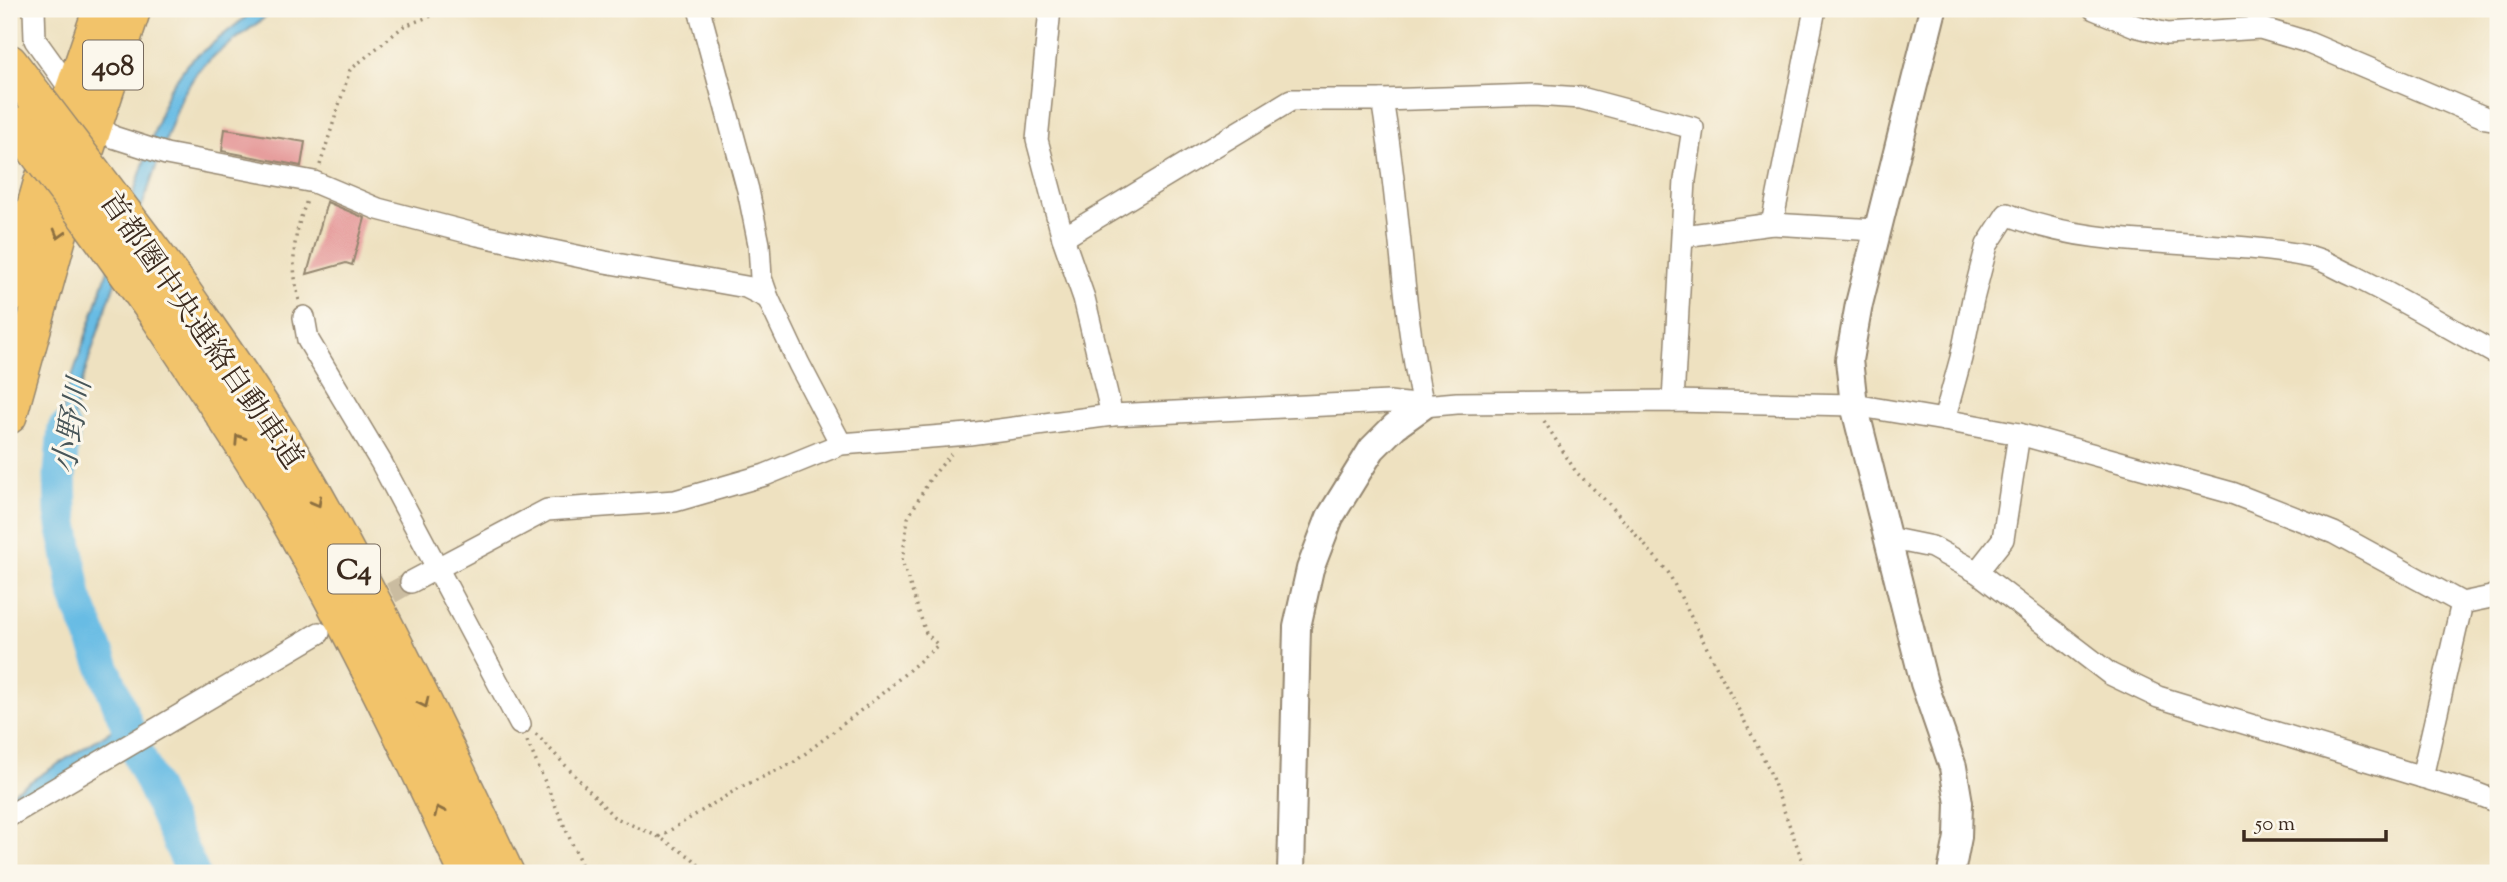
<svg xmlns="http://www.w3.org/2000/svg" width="2507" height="882" font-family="'Sorts Mill Goudy','Noto Serif JP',serif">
<rect width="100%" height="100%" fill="#fbf7ec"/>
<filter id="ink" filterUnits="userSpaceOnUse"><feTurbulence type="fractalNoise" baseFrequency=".0143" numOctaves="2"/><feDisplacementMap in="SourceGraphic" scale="14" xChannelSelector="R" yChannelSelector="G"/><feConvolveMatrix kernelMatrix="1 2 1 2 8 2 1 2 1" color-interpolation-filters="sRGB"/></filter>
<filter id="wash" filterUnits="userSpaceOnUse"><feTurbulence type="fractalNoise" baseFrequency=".00686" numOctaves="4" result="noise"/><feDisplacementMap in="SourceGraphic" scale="28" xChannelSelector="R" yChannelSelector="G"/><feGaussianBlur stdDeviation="1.57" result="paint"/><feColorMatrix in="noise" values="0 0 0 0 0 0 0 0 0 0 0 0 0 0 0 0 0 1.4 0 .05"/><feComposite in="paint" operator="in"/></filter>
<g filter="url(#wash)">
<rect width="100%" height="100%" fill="#eee1c0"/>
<g fill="#68bce4" stroke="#527381" stroke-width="2">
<path d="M256 9H276L215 55 198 71 182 96C159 158 137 220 115 283 93 345 70 407 66 474H55L57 436 68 389 168 91 188 63Z"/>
<polygon points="117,727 125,738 9,810 9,795"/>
</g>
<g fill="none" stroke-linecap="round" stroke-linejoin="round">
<polyline stroke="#68bce4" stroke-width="5" points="122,733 129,728"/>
<polyline stroke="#68bce4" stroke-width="33" points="64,429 60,473 61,513 76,597 141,761 193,873"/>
</g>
<g id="blocks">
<g fill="#e69e9d">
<polygon points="225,129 305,142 301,166 222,151"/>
<polygon points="327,202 365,218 352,265 346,263 307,274"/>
</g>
</g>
</g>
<g filter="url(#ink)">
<use href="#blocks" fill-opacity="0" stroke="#94866f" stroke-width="2"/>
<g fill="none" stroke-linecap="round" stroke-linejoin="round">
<polyline stroke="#cabca0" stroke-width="21" stroke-dasharray="21 10" stroke-linecap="butt" points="364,608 411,582"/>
<g stroke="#94866f" stroke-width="24">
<g id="minor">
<polyline points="34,9 35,40 94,122 113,137 166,154 314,182 378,209 478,235 605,262 746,287 768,298"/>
<polyline points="699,9 748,190 759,244 761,278 768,298 799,364 841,444"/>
<polyline points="1050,9 1037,140 1063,238"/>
<polyline points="2094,9 2135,26 2167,34 2260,28 2304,41 2486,118 2498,120"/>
<path d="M1382 100C1400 201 1401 305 1423 406"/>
<polyline points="1772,224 1815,9"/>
<polyline points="1684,236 1772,224 1876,230"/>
<polyline points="304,317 308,340 381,462 520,724"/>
<polyline points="1112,415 1084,298 1063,238 1291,100 1382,100 1535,95 1581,98 1693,128 1685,180 1673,401"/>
<path d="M1944 420 1961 358 1973 299 1987 245 2007 214C2099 253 2213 236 2311 257 2325 260 2340 270 2354 276 2403 300 2451 329 2498 355"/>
<polyline points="1888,538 1932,547 1977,572 2110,674 2158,697 2475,793 2498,802"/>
<polyline points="1977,572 2003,539 2019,434"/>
<polyline points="411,582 547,510 675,501 765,475 841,444 969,434 1112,415 1389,402 1423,406 1457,403 1673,401 1854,405 1944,420 2019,434 2232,493 2334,533 2462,603 2491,597 2498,593"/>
<polyline points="2422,777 2462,603"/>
<polyline points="9,816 319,633"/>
</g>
</g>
<g stroke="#94866f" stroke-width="30">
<g id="tertiary">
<polyline points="1933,9 1859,304 1849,360 1854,405 1924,683 1953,767 1959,803 1958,837 1951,873"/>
<polyline points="1291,873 1297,627 1310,569 1330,517 1372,449 1395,426 1423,406"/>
</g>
</g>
<g stroke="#94866f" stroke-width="38">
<g id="trunk">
<polyline points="9,296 41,184 101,9"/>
<polyline points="9,416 64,217 133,9"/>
</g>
</g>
<g stroke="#94866f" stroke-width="40">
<g id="motorway">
<polyline points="9,63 25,84"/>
<path d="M174 280C215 340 258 399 295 462 373 595 439 734 505 873"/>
<path d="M159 316C196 372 234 428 269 485 343 610 407 741 468 873"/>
</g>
</g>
<g stroke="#94866f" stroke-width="3.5" stroke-dasharray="2 5" stroke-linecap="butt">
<polyline points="320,165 350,70 404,26 450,9"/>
<path d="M299 300C290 261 293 235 308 198"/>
<polyline points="1544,421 1576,472 1611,506 1668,572 1768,767 1807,873"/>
<polyline points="536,734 614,817 659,837 692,858 706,873"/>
<polyline points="527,741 585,873"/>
<polyline points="659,837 739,788 793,763 878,697 938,645 926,633 902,561 908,518 930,479 951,454"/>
</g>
<use href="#minor" stroke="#fff" stroke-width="21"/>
<use href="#tertiary" stroke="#fff" stroke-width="26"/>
<use href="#trunk" stroke="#f2c36a" stroke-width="35"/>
<use href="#motorway" stroke="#f2c36a" stroke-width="37"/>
<g stroke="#94866f" stroke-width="40" stroke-linecap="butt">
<g id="motorway-bridge">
<polyline points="25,84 174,280"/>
<polyline points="18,126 88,218 159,316"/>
</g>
</g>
<use href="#motorway-bridge" stroke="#f2c36a" stroke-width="37"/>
</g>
<defs><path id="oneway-chevron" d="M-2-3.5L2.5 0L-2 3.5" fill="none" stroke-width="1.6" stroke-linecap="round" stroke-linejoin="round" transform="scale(1.75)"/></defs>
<g stroke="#8d6f40">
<use href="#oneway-chevron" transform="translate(59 234) rotate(106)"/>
<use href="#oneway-chevron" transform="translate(239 439) rotate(-123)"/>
<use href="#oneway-chevron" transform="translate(317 502) rotate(61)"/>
<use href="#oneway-chevron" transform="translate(424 703) rotate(64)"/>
<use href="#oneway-chevron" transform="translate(439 811) rotate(-115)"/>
</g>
</g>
<g text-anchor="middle" stroke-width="6" stroke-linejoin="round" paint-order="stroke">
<g fill="#fbf7ec" stroke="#75685c" stroke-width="2">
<rect x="83" y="40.5" width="60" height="49" rx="5"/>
<rect x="328" y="544.5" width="52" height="49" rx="5"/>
</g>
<g font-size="28" font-weight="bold" fill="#3b2a1e">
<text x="113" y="75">408</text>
<text x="354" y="579">C4</text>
</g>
<g font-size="30" fill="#3b2a1e" stroke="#fbf7ec">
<text transform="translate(202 330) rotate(55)" y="10">首都圏中央連絡自動車道</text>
</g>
<g font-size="32" font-style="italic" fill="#485659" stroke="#fbf7ec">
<text transform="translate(71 426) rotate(-80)" y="11">小野川</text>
</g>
</g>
<rect width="2507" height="882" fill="none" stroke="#fbf7ec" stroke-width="35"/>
<path d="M2244 830v10h142v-10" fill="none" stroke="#3b2a1e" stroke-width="3.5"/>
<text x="2255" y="830" font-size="21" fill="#3b2a1e" stroke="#fbf7ec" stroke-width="5" paint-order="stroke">50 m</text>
</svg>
